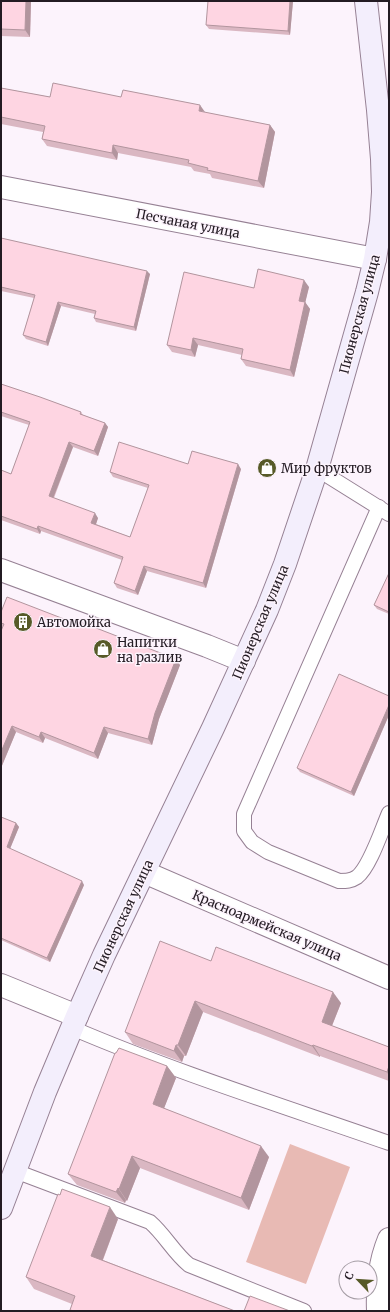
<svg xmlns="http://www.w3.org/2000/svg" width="390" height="1312" font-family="Merriweather,serif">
<rect width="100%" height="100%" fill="#fcf3fc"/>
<polygon fill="#e8bab4" points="290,1144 350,1167 306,1284 246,1262"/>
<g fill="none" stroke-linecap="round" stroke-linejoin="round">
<g stroke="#968194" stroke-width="16">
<g id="lane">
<polyline points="317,469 389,514"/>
<path d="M379 507 244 814V831L252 842 268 852 339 881C346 881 351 881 357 877 370 867 382 829 389 813"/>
<path d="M72 1028C175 1072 283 1106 389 1143"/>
<path d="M15 1171 150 1222C165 1235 174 1253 189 1265L304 1311"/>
</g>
</g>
<g stroke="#968194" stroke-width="24">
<g id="street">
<polyline points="1,187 375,259"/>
<polyline points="1,570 207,646 244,661"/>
<polyline points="144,872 389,978"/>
<polyline points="1,985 77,1016"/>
<path d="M378 1311C377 1286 379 1263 389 1239"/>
</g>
</g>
<g stroke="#968194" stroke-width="24">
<polyline id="secondary" points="1,1208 45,1092 77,1016 104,955 213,728 267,610 285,564 317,469 367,292 375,259 381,222 383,192 382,159 378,110 366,1"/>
</g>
<use href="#lane" stroke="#fff" stroke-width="14"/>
<use href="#street" stroke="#fff" stroke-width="22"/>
<use href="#secondary" stroke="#f3eefc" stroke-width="22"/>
</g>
<g fill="#dab7c2">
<polygon points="1,1 31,1 30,37 1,36"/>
<polygon points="293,1 290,35 209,29 206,25"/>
<polygon points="1,88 50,97 121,97 270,125 275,132 264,188 212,178 210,174 194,171 191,167 118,153 117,160 47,146 42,139 43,132 1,124"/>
<polygon points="1,238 150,274 136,331 96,322 94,318 95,314 61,306 48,346 26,339 23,335 34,298 1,291"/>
<polygon points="309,287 305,302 310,309 294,377 246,366 241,359 242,355 198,345 195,357 172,352 167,345 254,288"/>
<polygon points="1,384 81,412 83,415 105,423 108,427 98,456 73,447 54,498 98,518 96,524 130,537 148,488 113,477 110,472 188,464 241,469 206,588 147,571 138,595 117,588 114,583 122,560 41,531 40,534 1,520 1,470 11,474 29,425 1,416"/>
<polygon points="389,573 389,614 377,609 374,605"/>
<polygon points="1,612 180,665 159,719 152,745 108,733 98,759 45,738 43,743 16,732 1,768 2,627 1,626"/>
<polygon points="389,696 389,715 354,796 300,772 297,768"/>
<polygon points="1,817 16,823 19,827 10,849 84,885 50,962 1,940"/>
<polygon points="211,961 341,1003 332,1026 389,1047 389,1081 320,1056 320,1057 203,1012 186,1056 184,1056 182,1062 133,1044 125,1032"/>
<polygon points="167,1066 176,1078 164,1108 269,1157 249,1210 140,1168 127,1201 126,1200 125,1203 77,1185 68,1174"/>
<polygon points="118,1219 103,1260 235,1311 71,1311 70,1310 72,1304 34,1289 26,1277"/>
</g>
<g fill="#b2959e">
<polygon points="26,1 31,1 30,37 25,30"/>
<polygon points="290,1 293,1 290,35 288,31"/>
<polygon points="200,105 205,112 199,111"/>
<polygon points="270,125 275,132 264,188 258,181"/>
<polygon points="113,145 118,153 117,160 112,153"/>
<polygon points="147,271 150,274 136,331 134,327"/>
<polygon points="304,280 309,287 304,308 299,301"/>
<polygon points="58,302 61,306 48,346 46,342"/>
<polygon points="305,302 310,309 294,377 290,370"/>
<polygon points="193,338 198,345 195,357 191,350"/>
<polygon points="105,423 108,427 98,456 94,451"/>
<polygon points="69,442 73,447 52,501 49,496"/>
<polygon points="238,464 241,469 206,588 203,583"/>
<polygon points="95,513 98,518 95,527 91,523"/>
<polygon points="38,526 41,531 40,534 37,529"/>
<polygon points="144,566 147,571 138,595 135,591"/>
<polygon points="176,659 180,665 159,719 152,745 148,739 155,713"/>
<polygon points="389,705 389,715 354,796 351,792"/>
<polygon points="12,726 16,732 1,768 1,752"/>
<polygon points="104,727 108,733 98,759 94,753"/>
<polygon points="41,732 45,738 43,743 39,737"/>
<polygon points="16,823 19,827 9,851 7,847"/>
<polygon points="82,881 84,885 50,962 47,958"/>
<polygon points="333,992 341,1003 329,1033 322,1022"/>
<polygon points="195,1001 203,1012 186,1056 178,1045"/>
<polygon points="176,1045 184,1056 182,1062 174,1051"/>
<polygon points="313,1045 320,1056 320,1057 312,1046"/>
<polygon points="167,1066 176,1078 161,1116 153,1104"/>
<polygon points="389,1066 389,1076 387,1072"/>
<polygon points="261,1146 269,1157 249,1210 241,1198"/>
<polygon points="132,1156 140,1168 127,1201 119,1189"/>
<polygon points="118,1188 126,1200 125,1203 116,1192"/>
<polygon points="110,1207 118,1219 100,1267 91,1256"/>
</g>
<g fill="#fed5e2" stroke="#b2959e">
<polygon points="1,1 26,1 25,30 1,29"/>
<polygon points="208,1 290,1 288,31 206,25"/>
<polygon points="53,83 121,97 123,90 200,105 199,111 270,125 258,181 207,170 208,168 188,163 189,160 113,145 112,153 42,139 45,126 1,117 1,88 50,97"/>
<polygon points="1,238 147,271 134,327 94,318 96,311 58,302 46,342 23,335 35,295 1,287"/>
<polygon points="258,269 304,280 299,301 305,302 290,370 241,359 243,349 193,338 191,350 167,345 184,272 254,288"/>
<polygon points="1,384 40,397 81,412 80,414 105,423 94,451 69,442 49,496 95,513 91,523 130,537 149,485 110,472 119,442 188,464 192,451 238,464 203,583 144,566 135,591 114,583 123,557 38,526 37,529 1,516 1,470 11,474 30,422 1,412"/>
<polygon points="389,573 389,612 374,605"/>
<polygon points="7,597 77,624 78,621 176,659 155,713 148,739 104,727 94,753 41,732 39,737 12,726 1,752 1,631 4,624 1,623 1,612"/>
<polygon points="339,674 389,696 389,705 351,792 297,768"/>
<polygon points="1,817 16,823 7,847 82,881 47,958 1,938"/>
<polygon points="160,941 211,961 216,947 333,992 322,1022 389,1047 389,1066 387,1072 313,1045 312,1046 195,1001 178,1045 176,1045 174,1051 125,1032"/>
<polygon points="119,1048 167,1066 153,1104 261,1146 241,1198 132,1156 119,1189 118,1188 116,1192 68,1174 115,1053 116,1053"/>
<polygon points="62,1189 110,1207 91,1256 235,1311 74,1311 70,1310 75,1296 26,1277 58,1194 60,1195"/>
<polygon points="250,1296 290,1311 244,1311"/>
</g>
<defs>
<g id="shop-disc" transform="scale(1)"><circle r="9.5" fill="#575a28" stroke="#fcf3fc"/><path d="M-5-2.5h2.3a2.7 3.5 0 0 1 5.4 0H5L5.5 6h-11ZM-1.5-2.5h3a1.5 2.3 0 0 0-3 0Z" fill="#fff"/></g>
<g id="building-disc" transform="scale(1)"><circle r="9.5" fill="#575a28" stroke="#fcf3fc"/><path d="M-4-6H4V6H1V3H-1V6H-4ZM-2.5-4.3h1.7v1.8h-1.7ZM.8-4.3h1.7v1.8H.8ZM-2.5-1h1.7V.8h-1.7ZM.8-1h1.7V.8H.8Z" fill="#fff"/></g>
</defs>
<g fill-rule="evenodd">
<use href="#shop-disc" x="267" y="468"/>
<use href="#building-disc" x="23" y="622"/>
<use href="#shop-disc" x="103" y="649"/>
</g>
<g text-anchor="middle" stroke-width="3" stroke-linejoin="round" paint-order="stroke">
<g font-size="13" fill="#231b23" stroke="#fcf3fc">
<text transform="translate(188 223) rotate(11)" y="5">Песчаная улица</text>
<text transform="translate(359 314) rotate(-75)" y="5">Пионерская улица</text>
<text transform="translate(260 622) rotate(-67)" y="5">Пионерская улица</text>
<text transform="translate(123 916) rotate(-65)" y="5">Пионерская улица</text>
<text transform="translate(267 925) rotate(23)" y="5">Красноармейская улица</text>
</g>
<g font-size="13" fill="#231b23" stroke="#fcf3fc" text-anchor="start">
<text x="281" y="473">Мир фруктов</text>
<text x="37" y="627">Автомойка</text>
<text x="117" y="647">Напитки<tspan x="117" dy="15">на разлив</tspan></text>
</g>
</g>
<rect width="390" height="1312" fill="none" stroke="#231b23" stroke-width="4"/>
<g transform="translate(358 1280) rotate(295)"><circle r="19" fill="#fcf3fc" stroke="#a59da5"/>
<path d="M0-3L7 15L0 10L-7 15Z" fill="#575a28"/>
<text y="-6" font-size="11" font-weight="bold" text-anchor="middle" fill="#231b23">С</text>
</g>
</svg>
